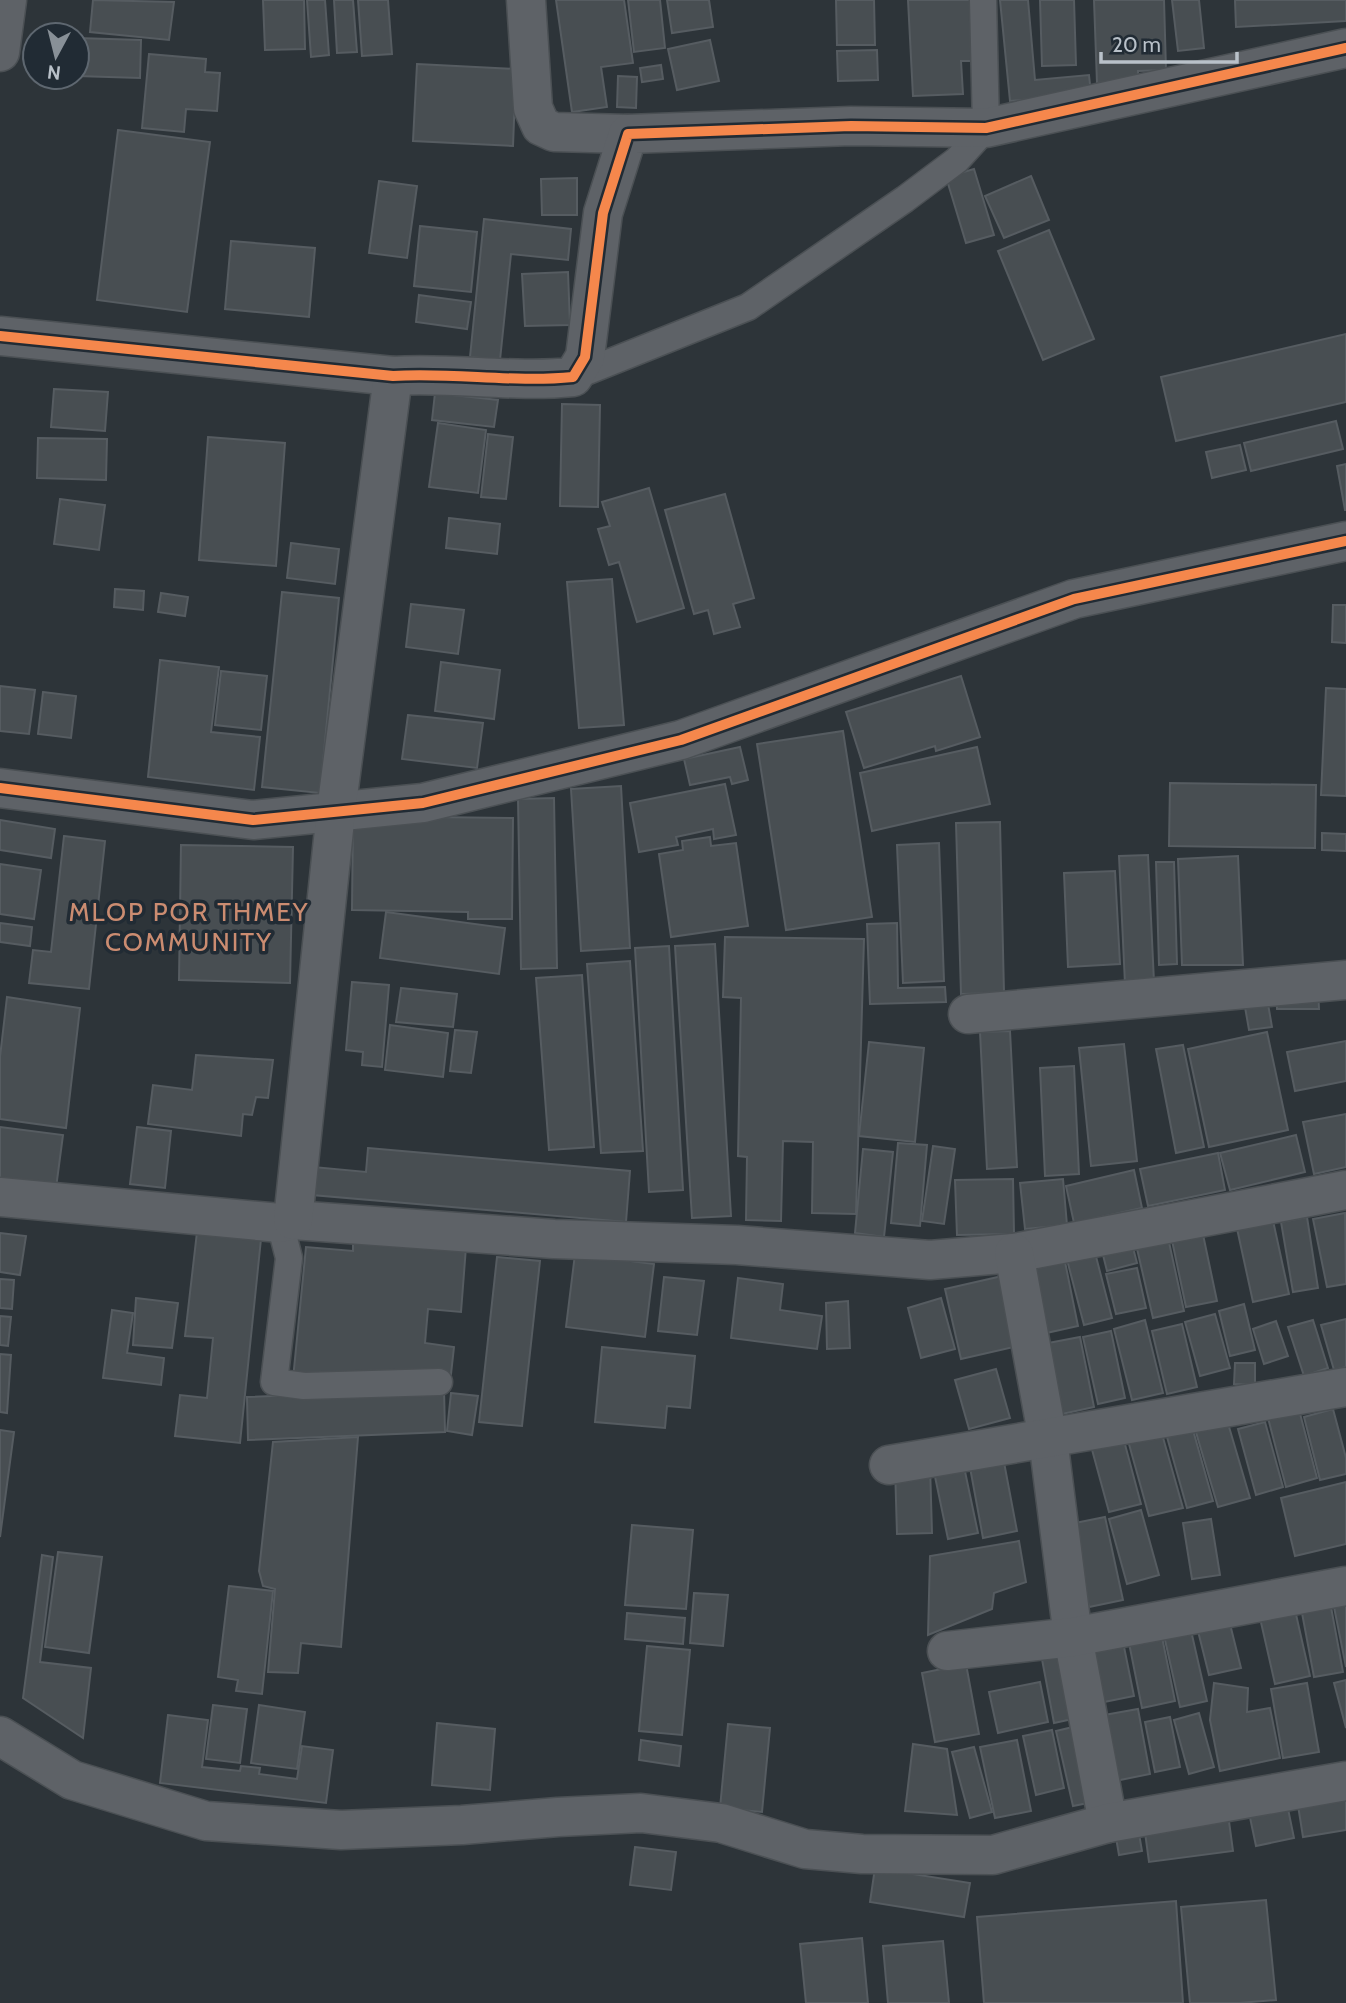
<svg xmlns="http://www.w3.org/2000/svg" width="1346" height="2003" font-family="Cabin,sans-serif">
<rect width="100%" height="100%" fill="#2d3439"/>
<g fill="#484e52" stroke="#565c61" stroke-width="2">
<polygon points="93,0 174,2 169,40 90,32"/>
<polygon points="263,0 304,0 305,49 265,50"/>
<polygon points="307,0 325,0 329,55 311,57"/>
<polygon points="334,0 353,0 357,52 337,53"/>
<polygon points="358,0 388,0 392,54 362,56"/>
<polygon points="556,0 624,0 633,63 601,67 607,107 572,112"/>
<polygon points="628,0 660,0 665,48 634,52"/>
<polygon points="667,0 709,0 713,27 672,33"/>
<polygon points="836,0 874,0 875,45 837,45"/>
<polygon points="908,0 973,0 976,61 961,61 963,94 913,96"/>
<polygon points="1000,0 1028,0 1035,80 1089,75 1091,94 1010,101"/>
<polygon points="1040,0 1074,0 1076,65 1042,66"/>
<polygon points="1094,0 1164,0 1166,70 1138,71 1138,81 1097,83"/>
<polygon points="1172,0 1199,0 1204,48 1178,51"/>
<polygon points="1235,0 1346,0 1346,21 1236,27"/>
<polygon points="77,38 141,40 140,78 77,76"/>
<polygon points="710,40 719,81 677,90 668,49"/>
<polygon points="877,50 878,80 838,81 837,51"/>
<polygon points="149,54 206,59 205,72 220,73 217,111 186,109 184,132 142,128"/>
<polygon points="417,64 516,69 513,146 413,141"/>
<polygon points="661,65 663,79 642,82 640,68"/>
<polygon points="618,76 637,77 636,108 617,107"/>
<polygon points="118,130 210,142 187,312 97,300"/>
<polygon points="974,169 994,235 966,243 946,177"/>
<polygon points="1031,176 1049,220 1004,238 985,196"/>
<polygon points="577,178 577,215 542,215 541,179"/>
<polygon points="379,181 417,186 407,258 369,253"/>
<polygon points="484,219 571,229 568,260 511,254 500,360 470,357"/>
<polygon points="420,226 477,232 471,292 414,286"/>
<polygon points="1049,230 1094,339 1043,360 998,251"/>
<polygon points="231,241 315,248 309,317 225,309"/>
<polygon points="568,272 570,325 525,326 522,274"/>
<polygon points="419,295 471,302 467,329 416,322"/>
<polygon points="1346,334 1346,402 1176,441 1161,377"/>
<polygon points="54,389 108,392 105,431 51,427"/>
<polygon points="435,393 498,400 494,427 432,420"/>
<polygon points="562,404 600,405 598,507 560,506"/>
<polygon points="1336,421 1343,449 1251,471 1244,443"/>
<polygon points="438,423 486,430 478,493 429,487"/>
<polygon points="488,434 513,437 506,499 481,497"/>
<polygon points="208,437 285,443 276,566 199,560"/>
<polygon points="38,438 107,439 106,480 37,478"/>
<polygon points="1240,445 1246,470 1212,478 1206,452"/>
<polygon points="1346,464 1346,510 1345,510 1337,466"/>
<polygon points="649,488 684,608 637,622 619,562 609,565 598,529 610,526 602,502"/>
<polygon points="725,494 754,598 733,604 740,627 714,634 708,610 694,614 665,510"/>
<polygon points="60,499 105,505 99,550 54,544"/>
<polygon points="449,518 500,524 497,554 446,548"/>
<polygon points="291,543 339,549 335,584 287,578"/>
<polygon points="612,579 624,725 579,728 567,582"/>
<polygon points="115,589 144,591 143,610 114,607"/>
<polygon points="282,592 339,598 320,793 262,787"/>
<polygon points="161,593 188,597 185,616 158,612"/>
<polygon points="411,604 464,610 458,654 406,647"/>
<polygon points="1333,605 1346,605 1346,643 1332,642"/>
<polygon points="160,660 219,667 211,732 260,737 254,790 148,777"/>
<polygon points="441,662 500,670 494,719 435,711"/>
<polygon points="221,671 267,676 261,730 215,725"/>
<polygon points="961,676 980,737 936,751 935,746 864,768 846,712"/>
<polygon points="0,686 35,690 29,734 0,731"/>
<polygon points="1326,688 1346,689 1346,796 1321,795"/>
<polygon points="43,692 76,696 71,738 38,734"/>
<polygon points="408,715 483,723 477,768 402,759"/>
<polygon points="843,731 872,917 786,930 757,744"/>
<polygon points="740,747 748,780 732,784 730,777 690,785 684,759"/>
<polygon points="977,747 990,804 872,831 860,773"/>
<polygon points="1170,783 1316,785 1315,848 1169,846"/>
<polygon points="725,784 736,835 714,839 713,829 676,837 678,845 639,852 630,803"/>
<polygon points="621,786 630,948 581,951 571,789"/>
<polygon points="554,798 557,968 521,969 518,799"/>
<polygon points="353,816 513,818 512,919 468,919 468,912 352,910"/>
<polygon points="0,820 55,829 51,858 0,850"/>
<polygon points="1000,822 1004,993 961,994 956,823"/>
<polygon points="1322,833 1346,834 1346,851 1322,850"/>
<polygon points="64,836 105,841 89,989 29,983 33,950 51,952"/>
<polygon points="710,837 711,846 736,843 748,926 671,937 659,854 683,850 682,841"/>
<polygon points="939,843 944,981 903,983 897,845"/>
<polygon points="181,845 293,847 290,983 179,980"/>
<polygon points="1148,855 1154,982 1125,984 1119,856"/>
<polygon points="1238,856 1243,965 1182,965 1178,859"/>
<polygon points="1156,862 1174,862 1177,964 1159,965"/>
<polygon points="0,864 41,870 34,919 0,914"/>
<polygon points="1115,871 1120,964 1068,967 1064,873"/>
<polygon points="386,912 505,928 499,974 380,958"/>
<polygon points="0,923 32,927 30,946 0,942"/>
<polygon points="897,923 898,988 945,987 946,1002 870,1004 867,924"/>
<polygon points="725,937 864,939 856,1214 812,1213 813,1142 783,1141 781,1221 746,1220 747,1157 738,1156 741,998 723,997"/>
<polygon points="715,944 731,1216 692,1218 675,946"/>
<polygon points="669,946 683,1190 649,1192 635,948"/>
<polygon points="630,961 643,1151 601,1153 587,964"/>
<polygon points="582,975 594,1147 549,1150 536,978"/>
<polygon points="352,982 389,985 382,1067 362,1065 363,1052 346,1050"/>
<polygon points="401,988 457,994 453,1027 396,1022"/>
<polygon points="1276,988 1318,988 1319,1009 1277,1009"/>
<polygon points="7,997 80,1008 66,1128 0,1119 0,1057"/>
<polygon points="1268,1004 1272,1027 1249,1030 1245,1007"/>
<polygon points="390,1025 448,1033 443,1077 385,1070"/>
<polygon points="455,1030 477,1032 471,1073 450,1071"/>
<polygon points="1010,1031 1017,1167 987,1169 980,1032"/>
<polygon points="1267,1032 1288,1130 1209,1147 1188,1049"/>
<polygon points="1346,1041 1346,1081 1295,1091 1287,1052"/>
<polygon points="869,1042 924,1048 915,1142 859,1136"/>
<polygon points="1124,1044 1137,1161 1091,1166 1079,1048"/>
<polygon points="1183,1045 1204,1147 1176,1153 1156,1049"/>
<polygon points="196,1055 273,1060 268,1098 256,1097 252,1115 243,1114 241,1136 148,1124 153,1085 192,1090"/>
<polygon points="1074,1066 1079,1174 1045,1176 1040,1068"/>
<polygon points="1346,1114 1346,1167 1314,1174 1303,1122"/>
<polygon points="0,1127 63,1135 56,1188 0,1180"/>
<polygon points="137,1127 171,1131 165,1188 130,1184"/>
<polygon points="1296,1135 1305,1172 1230,1190 1220,1153"/>
<polygon points="898,1143 927,1145 920,1226 891,1223"/>
<polygon points="933,1146 955,1149 944,1224 922,1221"/>
<polygon points="368,1148 630,1171 626,1222 312,1195 314,1167 366,1172"/>
<polygon points="863,1149 893,1152 884,1237 855,1233"/>
<polygon points="1218,1153 1225,1190 1148,1206 1140,1169"/>
<polygon points="1134,1170 1142,1208 1074,1223 1066,1186"/>
<polygon points="1013,1179 1014,1234 957,1235 955,1180"/>
<polygon points="1063,1179 1067,1225 1025,1229 1020,1183"/>
<polygon points="1345,1213 1346,1284 1327,1287 1313,1219"/>
<polygon points="1272,1216 1289,1294 1253,1302 1236,1224"/>
<polygon points="1307,1217 1318,1288 1293,1292 1281,1222"/>
<polygon points="1201,1225 1217,1301 1186,1307 1170,1231"/>
<polygon points="197,1232 261,1239 240,1443 175,1436 180,1395 207,1398 213,1338 185,1336"/>
<polygon points="0,1233 26,1236 20,1275 0,1272"/>
<polygon points="1167,1233 1184,1311 1153,1318 1135,1240"/>
<polygon points="1130,1236 1137,1263 1107,1271 1100,1243"/>
<polygon points="353,1238 466,1247 461,1312 428,1309 425,1343 454,1347 451,1374 293,1379 306,1247 353,1251"/>
<polygon points="1093,1245 1112,1318 1084,1325 1065,1252"/>
<polygon points="1063,1252 1078,1326 1042,1334 1026,1259"/>
<polygon points="575,1254 654,1264 645,1337 566,1327"/>
<polygon points="497,1257 540,1261 522,1426 479,1422"/>
<polygon points="1137,1268 1146,1308 1116,1314 1106,1274"/>
<polygon points="1011,1274 1027,1344 961,1359 945,1289"/>
<polygon points="664,1277 704,1281 697,1335 658,1331"/>
<polygon points="738,1278 783,1284 780,1310 822,1316 817,1349 731,1338"/>
<polygon points="0,1279 14,1280 12,1309 0,1308"/>
<polygon points="136,1298 178,1303 172,1348 133,1345"/>
<polygon points="941,1298 955,1349 921,1358 908,1308"/>
<polygon points="848,1301 850,1348 827,1349 826,1303"/>
<polygon points="1244,1304 1255,1350 1230,1356 1219,1311"/>
<polygon points="112,1310 133,1313 127,1353 164,1358 161,1385 103,1378"/>
<polygon points="1215,1314 1230,1368 1200,1376 1185,1322"/>
<polygon points="0,1316 11,1317 8,1346 0,1345"/>
<polygon points="1346,1319 1346,1367 1334,1370 1321,1325"/>
<polygon points="1145,1320 1163,1393 1132,1400 1114,1329"/>
<polygon points="1313,1320 1328,1368 1304,1376 1288,1327"/>
<polygon points="1276,1321 1288,1356 1264,1364 1253,1329"/>
<polygon points="1182,1324 1197,1387 1167,1394 1152,1331"/>
<polygon points="1111,1331 1125,1398 1098,1404 1083,1337"/>
<polygon points="1080,1337 1094,1407 1062,1414 1048,1343"/>
<polygon points="602,1347 695,1356 690,1408 667,1406 665,1428 595,1422"/>
<polygon points="0,1354 11,1355 7,1413 0,1412"/>
<polygon points="1235,1363 1255,1363 1255,1385 1234,1384"/>
<polygon points="996,1369 1010,1418 969,1429 955,1380"/>
<polygon points="444,1389 445,1432 248,1440 247,1397"/>
<polygon points="451,1393 478,1396 472,1435 447,1431"/>
<polygon points="1298,1406 1317,1478 1286,1487 1267,1414"/>
<polygon points="1333,1409 1346,1458 1346,1474 1320,1480 1304,1417"/>
<polygon points="1227,1420 1250,1498 1218,1507 1195,1429"/>
<polygon points="1265,1422 1283,1487 1256,1495 1238,1429"/>
<polygon points="1160,1427 1183,1508 1149,1516 1127,1437"/>
<polygon points="0,1430 14,1432 0,1537"/>
<polygon points="1193,1430 1213,1501 1187,1508 1167,1437"/>
<polygon points="358,1437 341,1647 301,1643 298,1673 268,1672 275,1589 263,1586 259,1571 273,1442"/>
<polygon points="1123,1437 1141,1504 1109,1512 1091,1446"/>
<polygon points="1003,1457 1017,1531 983,1538 969,1462"/>
<polygon points="963,1462 978,1533 948,1539 933,1467"/>
<polygon points="930,1465 932,1533 897,1534 895,1466"/>
<polygon points="1346,1482 1346,1544 1295,1556 1281,1498"/>
<polygon points="1141,1510 1159,1575 1127,1584 1109,1519"/>
<polygon points="1105,1517 1123,1600 1089,1607 1070,1524"/>
<polygon points="1211,1519 1220,1575 1192,1579 1183,1523"/>
<polygon points="632,1525 693,1530 686,1609 625,1605"/>
<polygon points="1019,1541 1026,1582 994,1593 992,1609 928,1635 930,1556"/>
<polygon points="58,1552 102,1557 89,1653 45,1647"/>
<polygon points="42,1555 53,1557 40,1662 91,1668 83,1738 23,1698"/>
<polygon points="229,1586 273,1591 262,1694 236,1691 238,1680 218,1677"/>
<polygon points="694,1593 728,1595 723,1646 690,1643"/>
<polygon points="1346,1594 1346,1667 1332,1597"/>
<polygon points="1331,1607 1343,1672 1314,1677 1302,1613"/>
<polygon points="1295,1610 1310,1676 1275,1684 1260,1618"/>
<polygon points="627,1613 685,1618 683,1644 625,1639"/>
<polygon points="1228,1616 1241,1668 1209,1675 1196,1623"/>
<polygon points="1190,1626 1207,1701 1180,1707 1163,1631"/>
<polygon points="1122,1637 1134,1696 1104,1702 1092,1643"/>
<polygon points="1162,1637 1175,1701 1142,1708 1129,1643"/>
<polygon points="647,1646 690,1650 682,1735 639,1731"/>
<polygon points="1069,1649 1082,1717 1054,1723 1041,1654"/>
<polygon points="966,1664 979,1734 935,1742 922,1673"/>
<polygon points="1346,1680 1346,1728 1334,1683"/>
<polygon points="1040,1682 1048,1722 998,1733 989,1692"/>
<polygon points="1214,1683 1248,1688 1247,1712 1270,1708 1280,1758 1220,1771 1210,1720"/>
<polygon points="1307,1683 1319,1752 1283,1758 1271,1689"/>
<polygon points="213,1705 247,1709 240,1763 206,1759"/>
<polygon points="259,1705 305,1712 297,1769 251,1763"/>
<polygon points="1138,1709 1150,1774 1115,1781 1104,1715"/>
<polygon points="1199,1713 1214,1767 1189,1774 1174,1720"/>
<polygon points="168,1715 208,1720 202,1767 240,1771 241,1766 260,1768 259,1774 297,1779 302,1746 333,1750 326,1803 160,1783"/>
<polygon points="1170,1717 1180,1767 1155,1772 1145,1722"/>
<polygon points="437,1723 495,1729 490,1790 432,1785"/>
<polygon points="728,1724 770,1728 762,1812 720,1808"/>
<polygon points="1081,1725 1098,1801 1073,1806 1056,1731"/>
<polygon points="1052,1730 1064,1788 1036,1795 1023,1736"/>
<polygon points="641,1740 681,1746 679,1766 639,1760"/>
<polygon points="1017,1740 1031,1811 995,1818 980,1747"/>
<polygon points="913,1744 947,1749 957,1815 905,1811"/>
<polygon points="974,1747 992,1812 970,1818 952,1752"/>
<polygon points="1346,1791 1346,1830 1303,1837 1297,1799"/>
<polygon points="1286,1799 1294,1838 1256,1846 1248,1808"/>
<polygon points="1228,1814 1233,1851 1149,1862 1144,1825"/>
<polygon points="1137,1822 1142,1851 1119,1855 1114,1826"/>
<polygon points="635,1847 676,1852 671,1890 630,1885"/>
<polygon points="875,1868 970,1883 964,1917 870,1902"/>
<polygon points="1266,1900 1276,2000 1239,2003 1190,2003 1181,1907"/>
<polygon points="1176,1901 1183,2003 984,2003 977,1917"/>
<polygon points="862,1938 868,2003 806,2003 800,1944"/>
<polygon points="943,1941 949,2003 888,2003 883,1946"/>
</g>
<g fill="none" stroke-linecap="round" stroke-linejoin="round">
<g stroke="#4b5054" stroke-width="29">
<g id="lane">
<polyline points="573,377 748,307 905,199 957,160 986,128 983,0"/>
<polyline points="280,1223 289,1258 274,1382 304,1386 439,1382"/>
</g>
</g>
<g stroke="#4b5054" stroke-width="41">
<g id="street">
<polyline points="526,0 533,108 541,126 554,132 628,134"/>
<polyline points="0,52 7,0"/>
<path d="M0 336 393 376C453 372 513 383 573 377L585 357 603 213 628 134 851 126 986 128 1346 48"/>
<polyline points="0,788 253,820 423,803 681,740 1074,599 1346,541"/>
<polyline points="968,1014 1346,980"/>
<polyline points="0,1197 280,1223 293,1220 554,1239 737,1245 930,1260 1014,1253 1346,1190"/>
<polyline points="293,1220 336,811 393,376"/>
<polyline points="1014,1253 1048,1439 1073,1637 1108,1823"/>
<polyline points="889,1465 1346,1387"/>
<polyline points="947,1651 1073,1637 1346,1586"/>
<polyline points="0,1736 72,1780 206,1821 341,1830 462,1825 558,1817 641,1813 721,1823 805,1849 862,1854 993,1855 1108,1823 1346,1781"/>
</g>
</g>
<use href="#lane" stroke="#5e6267" stroke-width="26"/>
<use href="#street" stroke="#5e6267" stroke-width="38"/>
<g stroke="#212b34" stroke-width="15">
<g id="cycleway">
<path d="M0 336 393 376C453 372 513 383 573 377L585 357 603 213 628 134 851 126 986 128 1346 48"/>
<polyline points="0,788 253,820 423,803 681,740 1074,599 1346,541"/>
</g>
</g>
<use href="#cycleway" stroke="#f5874c" stroke-width="10"/>
</g>
<g text-anchor="middle" stroke-width="7" stroke-linejoin="round" paint-order="stroke">
<g font-size="26" letter-spacing="2" fill="#cb8c71" stroke="#212b34">
<text x="189" y="921">MLOP POR THMEY<tspan x="189" dy="30">COMMUNITY</tspan></text>
</g>
</g>
<g transform="translate(56 56) rotate(187)"><circle r="33" fill="#212b34" stroke="#5e6770" stroke-width="2"/>
<path d="M0-5L12 26L0 18L-12 26Z" fill="#889097"/>
<text y="-10" font-size="19" font-weight="bold" text-anchor="middle" fill="#b9c1c9">N</text>
</g>
<path d="M1101 52v10h136v-10" fill="none" stroke="#b9c1c9" stroke-width="3.5"/>
<text x="1112" y="52" font-size="21" fill="#b9c1c9" stroke="#212b34" stroke-width="5" paint-order="stroke">20 m</text>
</svg>
